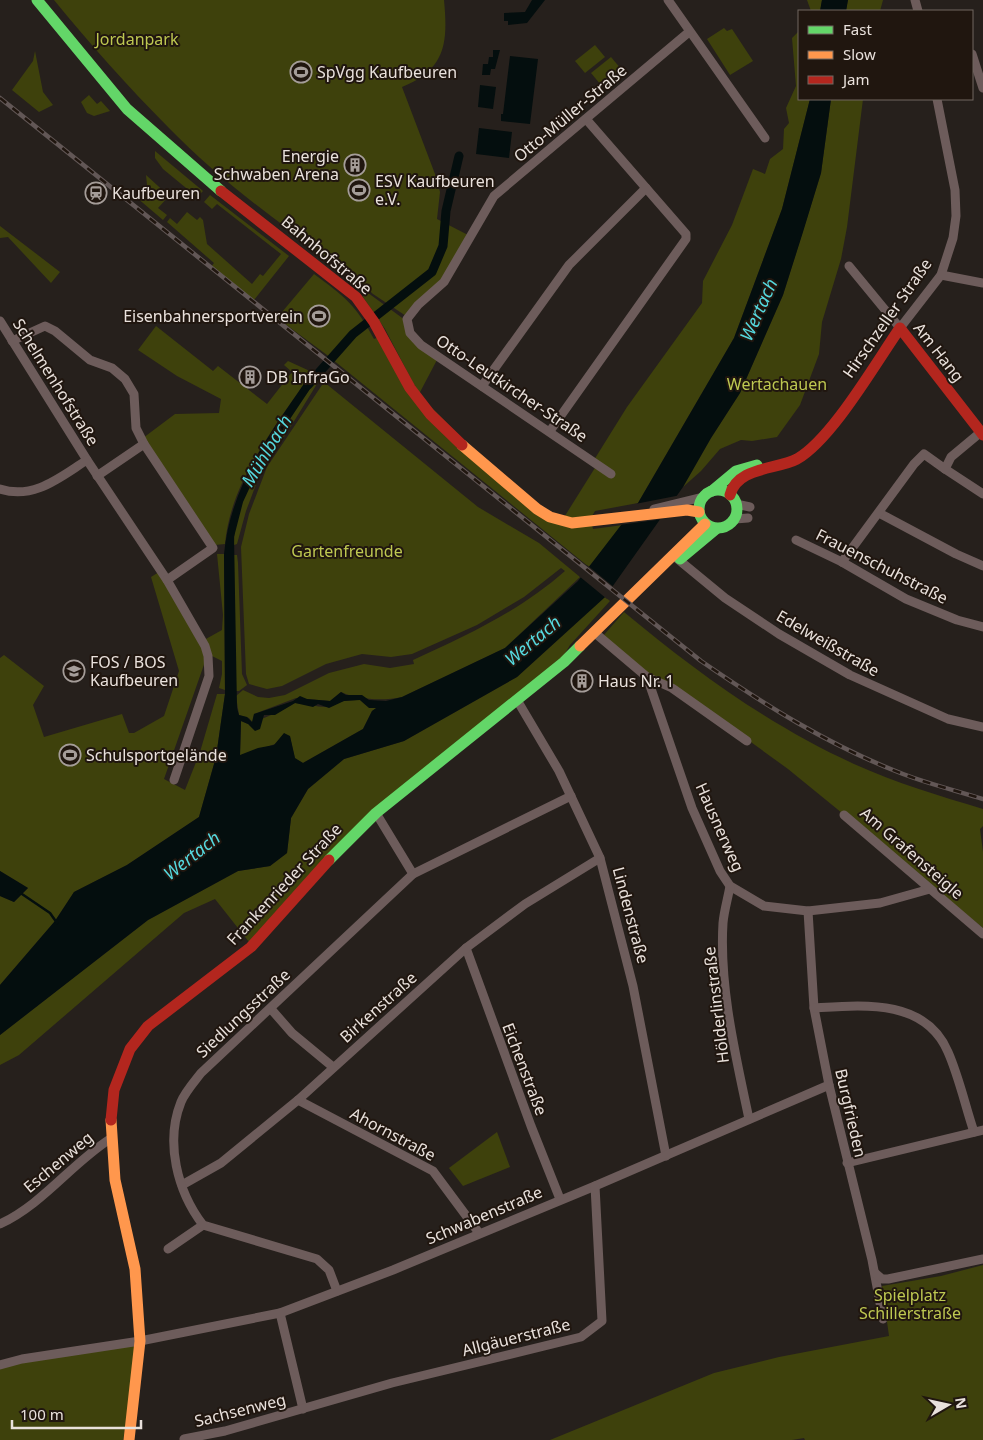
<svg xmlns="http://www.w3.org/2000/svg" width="983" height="1440" font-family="'Noto Sans',sans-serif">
<rect width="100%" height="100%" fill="#26201c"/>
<g fill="#3e410c">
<path d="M54 0H444C448 43 446 69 402 87L435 174 440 192 437 219 468 235 441 280 406 316 373 294 351 273V275C288 229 222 183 168 127 128 87 90 44 54 0Z"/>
<polygon points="807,0 822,0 820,11 811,11"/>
<polygon points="848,0 883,0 880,11 846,11"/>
<polygon points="724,28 727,31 732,29 753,61 730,75 707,39"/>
<polygon points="799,31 799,99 810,99 782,209 734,338 638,503 595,511 591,518 563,519 598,463 594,460 627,407 702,303 703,281 732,225 753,169 765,174 770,159 783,149 784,129 789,123 786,108 796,86 792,38"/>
<polygon points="595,45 605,57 585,73 575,61"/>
<polygon points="35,51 43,92 53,105 39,112 12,90 33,61"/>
<polygon points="611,57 621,69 601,85 591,73"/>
<polygon points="89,95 97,104 101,101 110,111 94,116 87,113 81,102"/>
<polygon points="831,99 863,99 847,227 841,259 822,322 819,354 800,405 777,437 752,441 741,440 720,449 701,471 683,487 711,438 740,393 783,295 821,173"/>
<polygon points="155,151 203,191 197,197 163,169 155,158"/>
<polygon points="146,175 169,196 158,208 167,215 163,220 136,197 148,195"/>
<polygon points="210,195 289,256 254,300 211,267 214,263 167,222 170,218 177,224 187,212 197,220 200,217 203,220 207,244 252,284 260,274 263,276 281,254 217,204 212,209 204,202"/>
<polygon points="0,226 60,272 51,283 8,237 0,238"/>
<path d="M314 274C344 296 356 305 374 339L379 337 400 376 535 511 592 525 593 529 623 525 589 567 327 355 277 318Z"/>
<polygon points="364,290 405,320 408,334 438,358 419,394 385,329 363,297"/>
<path d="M156 326 213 371 218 366 267 404 292 372 284 365 288 361 312 372C277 425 231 479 225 544L215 545 143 438 175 414 219 413 221 399 177 376 138 350Z"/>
<path d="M318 377 320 379 288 431 263 466 246 511 237 544 234 545C233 491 288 421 318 377Z"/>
<path d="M324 382 478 507 539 543 580 577 505 648 402 697C384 701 358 700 341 692L330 701 296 698 254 714 253 723 249 718 239 715 236 696 243 690 258 697 269 698 285 695 329 673 364 664 390 668 414 664 413 660C467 635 520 611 565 571L561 568 524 597 477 625 412 654 391 657 362 654 326 664 282 686 267 689 249 684 246 674 241 547 249 514 267 467Z"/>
<polygon points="217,554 224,554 225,690 219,688 222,674 222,661 210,655 204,640 222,630 223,615"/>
<polygon points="234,555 237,555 238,563 242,674 247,685 239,691 235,691"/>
<polygon points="159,572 207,656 164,779 185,790 200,752 217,694 225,694 216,757 199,817 127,865 74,892 55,921 0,985 0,896 14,902 28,888 0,871 0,658 4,655 44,686 33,705 44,737 122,714 129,733 134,733 164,716 179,671 151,577"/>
<polygon points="605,597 610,601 570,645 561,660 425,768 249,942 215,899 184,913 19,1055 0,1065 0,1035 148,920 238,871 270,866 287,853 291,818 308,789 344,759 404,741 517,677"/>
<path d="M624 612C695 671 770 726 854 764 896 783 940 796 983 809V826L980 829 983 852V928L788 769 737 732 648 676 603 636Z"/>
<path d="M360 700 367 706 378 708 372 711 363 729 303 763 295 759 290 737C274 746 257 749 240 756L241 721 248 724C264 718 281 712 295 703 306 703 316 707 326 707 334 707 337 702 344 701 349 700 355 700 360 700Z"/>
<polygon points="497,1132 510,1167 463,1186 449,1168"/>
<polygon points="983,1265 983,1440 805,1440 804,1438 792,1440 550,1440 714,1373 779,1357 889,1336 882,1286 941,1276"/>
<polygon points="136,1343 131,1398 123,1440 0,1440 0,1368 22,1362"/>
</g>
<g fill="#040e0e" fill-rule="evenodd">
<polygon points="532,0 545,0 527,23 508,25 508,21 504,21 504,13 525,12"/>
<polygon points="822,0 848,0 846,11 820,11"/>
<polygon points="493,50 500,50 495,69 491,69 490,75 482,75 483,64 488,64 489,57 493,57"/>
<polygon points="510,56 538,59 530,124 501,121 501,114 503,114"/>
<polygon points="480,85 496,87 493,109 478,107"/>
<path d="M810 99H831L821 173 803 232 783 295 740 393 711 438 683 487 605 597 517 677 404 741 344 759 308 789 291 818 287 853 270 866 238 871 148 920 0 1035V985L55 921 74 892 127 865 199 817 216 757 225 694 224 554C231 482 273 430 312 372L318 377 262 461 243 502 234 537 237 708 239 715 247 717 252 722 254 714 293 701 300 696 307 699 330 701 341 692 346 695H362L369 700 386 701 402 697 505 648 578 581 638 503 734 338 782 209ZM360 700 369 708H376L372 711 363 729 303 763 295 758 290 736 284 733 274 745 258 748 240 755 241 721 248 724 255 731 260 729 264 715H275L295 703 313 707 318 704 329 708 344 701Z"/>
<polygon points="479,128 512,132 509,158 476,154"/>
<polygon points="0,871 28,888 14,902 0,896"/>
</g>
<g fill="#26201c">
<polygon points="681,495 664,519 619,525 635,504"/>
<polygon points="587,565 615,588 607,599 579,576"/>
</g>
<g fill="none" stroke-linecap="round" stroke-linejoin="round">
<polyline stroke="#040e0e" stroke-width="2.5" points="19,892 50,913 57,923"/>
<polyline stroke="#040e0e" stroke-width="9" points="308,385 353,334 432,272 443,246 446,211 459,156"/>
<g stroke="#6d5c5b" stroke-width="9">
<polyline points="668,0 765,138"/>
<polyline points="915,0 918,11"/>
<polyline points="972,54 983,88"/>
<polyline points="849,266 900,328 941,275 953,238 956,216 955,190 937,99"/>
<polyline points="941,275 983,283"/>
<polyline points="0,321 87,460 167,580 205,646 208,656 209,676 174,780"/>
<polyline points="12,341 45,326 55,331 90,360 112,368 125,379 134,394 136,428 144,444"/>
<polyline points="482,386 569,265 646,188"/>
<polyline points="550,431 686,239 686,234 586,119"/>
<polyline points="945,469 983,494"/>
<polyline points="611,474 421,345 410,333 407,319 418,305 444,282 494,196 689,32"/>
<polyline points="97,476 144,444 213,548 167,580"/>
<path d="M0 489C34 500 60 477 87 460"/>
<polyline points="736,504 750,507"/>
<polyline points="654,509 703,497"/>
<polyline points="879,513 956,554 983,566"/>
<polyline points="735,519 748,518"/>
<polyline points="796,540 842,562 906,599 957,620 983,627"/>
<polyline points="674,556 725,598 779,634 850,675 948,719 983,727"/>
<polyline points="842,562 914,464 924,454 945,469 951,457 981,432"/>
<polyline points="595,633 647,677 692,808 720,871 730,886 764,906 808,911 880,903 930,889"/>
<polyline points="647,677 672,688 747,741"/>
<polyline points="517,700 559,771 600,858 633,986 666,1156"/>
<polyline points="376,813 413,874"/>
<polyline points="844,815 983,934"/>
<path d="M730 886C728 898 724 911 723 923 719 987 736 1057 749 1119"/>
<polyline points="808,911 814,1008 829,1085 872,1260 883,1319"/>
<polyline points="466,948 531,1126 560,1199"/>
<path d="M814 1008C862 1005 925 998 948 1052 959 1077 965 1105 974 1132"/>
<polyline points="271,1009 292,1033 333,1067"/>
<polyline points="298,1100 433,1171 479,1233"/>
<polyline points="847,1163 983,1130"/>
<polyline points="182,1185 221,1163 298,1100 466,948 525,904 600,858"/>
<path d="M0 1224C43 1204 71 1164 110 1139"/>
<polyline points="168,1249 203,1225"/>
<polyline points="875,1273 882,1279 888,1279 983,1259"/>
<path d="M337 1291 329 1270 317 1259 203 1225C177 1191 165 1142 181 1102 185 1092 194 1082 201 1073L413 874 571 796"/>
<polyline points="280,1313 303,1409"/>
<polyline points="0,1365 22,1359 140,1341 280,1313 393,1270 595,1186 829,1085"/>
<polyline points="184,1439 225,1431 392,1383 581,1337 602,1321 595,1186"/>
</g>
<g stroke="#63d668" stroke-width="11">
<polyline points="37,0 127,109 221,191"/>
<circle cx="718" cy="509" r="19"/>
<polyline points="712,491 736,471 757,465"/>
<polyline points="680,559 716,529"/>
<polyline points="329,860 376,813 564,662 580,646"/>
</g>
<g stroke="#ff974d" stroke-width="11">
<polyline points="462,445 537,509 550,517 572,523 687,510 699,512"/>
<polyline points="580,646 705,524"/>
<polyline points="111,1120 115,1180 135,1269 140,1341 129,1440"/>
</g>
<g stroke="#b3261e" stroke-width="11">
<polyline points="221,191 356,297 374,322 410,388 430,414 462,445"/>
<path d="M730 495C737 467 775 470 797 459 832 439 875 364 900 328L983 435"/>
<polyline points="111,1120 114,1090 130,1049 148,1026 251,947 329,860"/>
</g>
<g stroke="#625756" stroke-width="4.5">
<path id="rail" d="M0 98 701 661C765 705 830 746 903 774 929 784 957 791 983 799"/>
</g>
<use href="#rail" stroke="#20160f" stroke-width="2.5" stroke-dasharray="8" stroke-linecap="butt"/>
</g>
<defs>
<g id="stadium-ring" transform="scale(1.125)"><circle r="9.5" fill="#20160f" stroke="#a59d99" stroke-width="1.5"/><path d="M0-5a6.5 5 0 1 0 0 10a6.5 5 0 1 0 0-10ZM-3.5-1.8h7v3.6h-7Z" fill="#a59d99"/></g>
<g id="building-ring" transform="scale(1.125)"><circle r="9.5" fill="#20160f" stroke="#a59d99" stroke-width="1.5"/><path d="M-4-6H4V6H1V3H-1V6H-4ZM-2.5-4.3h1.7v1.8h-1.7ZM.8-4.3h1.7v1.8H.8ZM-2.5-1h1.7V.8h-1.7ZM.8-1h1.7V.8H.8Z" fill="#a59d99"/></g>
<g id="station-ring" transform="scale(1.125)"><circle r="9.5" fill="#20160f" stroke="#a59d99" stroke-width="1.5"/><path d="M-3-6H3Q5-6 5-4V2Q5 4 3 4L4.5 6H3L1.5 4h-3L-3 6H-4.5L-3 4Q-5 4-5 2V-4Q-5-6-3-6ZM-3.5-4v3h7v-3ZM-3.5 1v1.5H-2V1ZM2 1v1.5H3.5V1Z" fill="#a59d99"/></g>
<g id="school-ring" transform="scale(1.125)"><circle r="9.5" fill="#20160f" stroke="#a59d99" stroke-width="1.5"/><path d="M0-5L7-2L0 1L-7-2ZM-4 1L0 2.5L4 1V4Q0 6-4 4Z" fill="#a59d99"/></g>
</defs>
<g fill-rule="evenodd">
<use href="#stadium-ring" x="301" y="72"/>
<use href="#building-ring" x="355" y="165"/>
<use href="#stadium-ring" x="359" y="190"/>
<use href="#station-ring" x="96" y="193"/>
<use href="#stadium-ring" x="319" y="316"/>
<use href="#building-ring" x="250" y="377"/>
<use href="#school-ring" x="74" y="671"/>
<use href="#building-ring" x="582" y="681"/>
<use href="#stadium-ring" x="70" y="755"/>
</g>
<g text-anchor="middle" stroke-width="4" stroke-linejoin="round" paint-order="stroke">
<g font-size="16" fill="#bec851" stroke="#20160f">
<text x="137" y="45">Jordanpark</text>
<text x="777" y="390">Wertachauen</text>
<text x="347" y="557">Gartenfreunde</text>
<text x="910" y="1301">Spielplatz<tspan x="910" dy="18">Schillerstraße</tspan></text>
</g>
<g font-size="16" fill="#e9e1dc" stroke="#20160f" text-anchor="start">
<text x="317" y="78">SpVgg Kaufbeuren</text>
<text x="339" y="162" text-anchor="end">Energie<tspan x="339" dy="18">Schwaben Arena</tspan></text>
<text x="375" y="187">ESV Kaufbeuren<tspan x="375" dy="18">e.V.</tspan></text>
<text x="112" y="199">Kaufbeuren</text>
<text x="303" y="322" text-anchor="end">Eisenbahnersportverein</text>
<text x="266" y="383">DB InfraGo</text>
<text x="90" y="668">FOS / BOS<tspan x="90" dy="18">Kaufbeuren</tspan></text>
<text x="598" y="687">Haus Nr. 1</text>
<text x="86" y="761">Schulsportgelände</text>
</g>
<g font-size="16" fill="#e9e1dc" stroke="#20160f">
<text transform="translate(570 113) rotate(-40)" y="6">Otto-Müller-Straße</text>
<text transform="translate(327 255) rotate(40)" y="6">Bahnhofstraße</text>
<text transform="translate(887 318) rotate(-55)" y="6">Hirschzeller Straße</text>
<text transform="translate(939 352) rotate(52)" y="6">Am Hang</text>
<text transform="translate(56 382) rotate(58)" y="6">Schelmenhofstraße</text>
<text transform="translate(512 388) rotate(34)" y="6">Otto-Leutkircher-Straße</text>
<text transform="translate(882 566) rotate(27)" y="6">Frauenschuhstraße</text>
<text transform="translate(828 643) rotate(30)" y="6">Edelweißstraße</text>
<text transform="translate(720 827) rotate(66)" y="6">Hausnerweg</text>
<text transform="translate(912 853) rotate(41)" y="6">Am Grafensteigle</text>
<text transform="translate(284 884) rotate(-47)" y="6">Frankenrieder Straße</text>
<text transform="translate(631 915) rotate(75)" y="6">Lindenstraße</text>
<text transform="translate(716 1005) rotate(-97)" y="6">Hölderlinstraße</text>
<text transform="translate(378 1007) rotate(-42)" y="6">Birkenstraße</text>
<text transform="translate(243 1013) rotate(-43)" y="6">Siedlungsstraße</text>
<text transform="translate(525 1069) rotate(69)" y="6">Eichenstraße</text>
<text transform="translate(851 1113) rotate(77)" y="6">Burgfrieden</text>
<text transform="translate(393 1134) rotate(28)" y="6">Ahornstraße</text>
<text transform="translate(58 1162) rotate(-40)" y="6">Eschenweg</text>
<text transform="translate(484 1215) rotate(-23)" y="6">Schwabenstraße</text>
<text transform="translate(516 1337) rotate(-14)" y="6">Allgäuerstraße</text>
<text transform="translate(240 1410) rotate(-14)" y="6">Sachsenweg</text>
</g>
<g font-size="18" font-style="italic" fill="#55d8de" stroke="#20160f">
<text transform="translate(759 310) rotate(-66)" y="6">Wertach</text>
<text transform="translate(267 451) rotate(-59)" y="6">Mühlbach</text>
<text transform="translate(533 641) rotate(-40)" y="6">Wertach</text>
<text transform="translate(192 856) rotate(-38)" y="6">Wertach</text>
</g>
</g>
<rect x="798" y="10" width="175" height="90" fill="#20160f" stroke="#706761"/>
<rect x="808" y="26" width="25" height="8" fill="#63d668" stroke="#706761"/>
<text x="843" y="35" font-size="15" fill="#e9e1dc">Fast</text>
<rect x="808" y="51" width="25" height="8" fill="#ff974d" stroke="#706761"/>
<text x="843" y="60" font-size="15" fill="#e9e1dc">Slow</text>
<rect x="808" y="76" width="25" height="8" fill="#b3261e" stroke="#706761"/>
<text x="843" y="85" font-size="15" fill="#e9e1dc">Jam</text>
<g transform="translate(948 1405) rotate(81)" stroke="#20160f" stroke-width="4" paint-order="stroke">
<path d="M0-4L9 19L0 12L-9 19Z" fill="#e9e1dc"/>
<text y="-8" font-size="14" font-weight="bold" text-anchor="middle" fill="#e9e1dc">N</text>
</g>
<path d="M12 1420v8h129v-8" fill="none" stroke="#e9e1dc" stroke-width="2.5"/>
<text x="20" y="1420" font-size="15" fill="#e9e1dc" stroke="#20160f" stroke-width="4" paint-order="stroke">100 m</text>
</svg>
